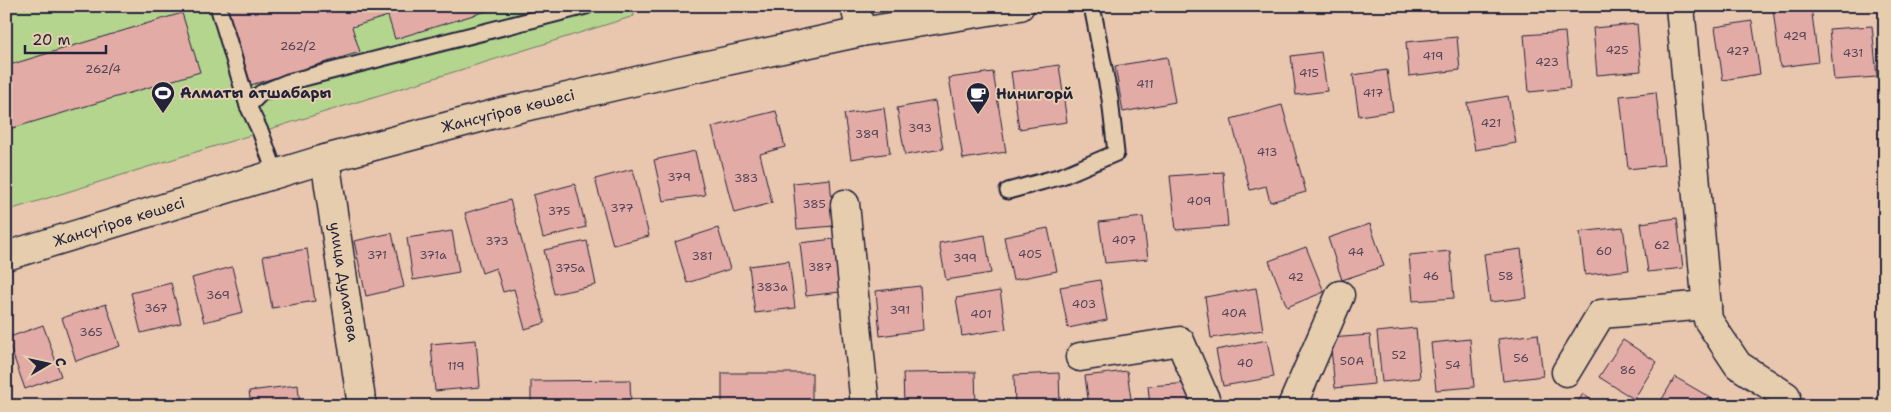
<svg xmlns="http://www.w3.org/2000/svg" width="1891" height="412" font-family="'Shantell Sans',sans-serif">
<rect width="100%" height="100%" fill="#e9c6ae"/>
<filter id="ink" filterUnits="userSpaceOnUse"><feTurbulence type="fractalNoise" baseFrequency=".02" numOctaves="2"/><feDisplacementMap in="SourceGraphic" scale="10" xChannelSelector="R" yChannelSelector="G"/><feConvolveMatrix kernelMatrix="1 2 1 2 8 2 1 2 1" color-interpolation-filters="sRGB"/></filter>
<g filter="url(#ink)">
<polygon fill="#b4d58e" stroke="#6b7c64" points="6,6 632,6 634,16 6,211"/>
<g fill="#e3aba6" stroke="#22223b">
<polygon points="227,6 503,6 395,39 388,16 352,27 360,52 251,85"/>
<polygon points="1796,6 1811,6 1818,62 1780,67 1773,9"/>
<polygon points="182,13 200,72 6,130 6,66"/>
<polygon points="1752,21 1760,74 1723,80 1715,27"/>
<polygon points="1637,24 1641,71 1597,75 1593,28"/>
<polygon points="1872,26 1877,77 1834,80 1829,29"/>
<polygon points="1565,32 1570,88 1529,92 1524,35"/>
<polygon points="1457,37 1460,70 1409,76 1406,42"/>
<polygon points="1321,52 1327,91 1296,95 1291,56"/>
<polygon points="1167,57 1175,102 1123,112 1115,66"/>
<polygon points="1059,65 1067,122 1019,129 1011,72"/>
<polygon points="1387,70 1393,111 1359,116 1353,75"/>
<polygon points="993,72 1006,152 963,159 949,78"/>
<polygon points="1656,92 1664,165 1628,169 1620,96"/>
<polygon points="1508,96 1516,143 1475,150 1467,103"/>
<polygon points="935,101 943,149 905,155 897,108"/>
<polygon points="1282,105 1306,192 1270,202 1266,186 1250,190 1231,119"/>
<polygon points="884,108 890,153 851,159 844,114"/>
<polygon points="776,111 785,147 760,154 772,203 734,213 712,127"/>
<polygon points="695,151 705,195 663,201 654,160"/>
<polygon points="633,169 649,236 613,245 595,179"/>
<polygon points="1223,172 1228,226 1176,230 1170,176"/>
<polygon points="830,179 834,226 797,229 793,183"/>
<polygon points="575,184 586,227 543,238 533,195"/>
<polygon points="510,200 545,323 525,329 514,289 503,292 496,268 482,273 465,213"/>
<polygon points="1143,217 1148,259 1105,263 1099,222"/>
<polygon points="1677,218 1683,268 1648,272 1641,223"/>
<polygon points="1370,224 1384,266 1342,280 1328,238"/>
<polygon points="1623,227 1629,270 1585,275 1580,232"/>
<polygon points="718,228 730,269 687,283 675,242"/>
<polygon points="1048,228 1057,271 1013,280 1004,237"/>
<polygon points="452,231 459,272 413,280 407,238"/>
<polygon points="392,233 404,287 366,296 354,241"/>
<polygon points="985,235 991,273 946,280 939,243"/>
<polygon points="834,239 840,292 806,296 800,243"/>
<polygon points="587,241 596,285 554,294 544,250"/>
<polygon points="1306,247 1324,292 1287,307 1269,261"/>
<polygon points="307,249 315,301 272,308 263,256"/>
<polygon points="1521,249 1527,298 1490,302 1484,254"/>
<polygon points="1450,251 1454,298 1413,301 1409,255"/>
<polygon points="789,261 795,308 755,313 749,266"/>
<polygon points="232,267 243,312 204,322 192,278"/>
<polygon points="1100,280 1107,320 1068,328 1060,287"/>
<polygon points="171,283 181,323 141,333 131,293"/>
<polygon points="920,286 923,330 880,336 876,291"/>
<polygon points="1256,288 1263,330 1211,338 1205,297"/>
<polygon points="1000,291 1006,329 962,336 956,298"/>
<polygon points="106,304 120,346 76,361 62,318"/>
<polygon points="43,325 61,376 25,389 7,338"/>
<polygon points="1416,328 1420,378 1382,382 1377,332"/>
<polygon points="1538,334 1543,376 1503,381 1498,339"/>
<polygon points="1370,335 1374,384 1335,388 1330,338"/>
<polygon points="1470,339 1474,387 1436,390 1431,343"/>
<polygon points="476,340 480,387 435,391 431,344"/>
<polygon points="1267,340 1274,377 1223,386 1216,350"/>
<polygon points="1623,340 1657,362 1634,399 1599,377"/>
<polygon points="1127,371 1132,406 1089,406 1085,376"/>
<polygon points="975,372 976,406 904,406 903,373"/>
<rect x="722" y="373" width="90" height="33"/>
<polygon points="1059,373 1060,406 1015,406 1014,375"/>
<polygon points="1675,377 1711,398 1707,406 1658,406"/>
<polygon points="630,380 631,406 531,406 531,381"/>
<polygon points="1191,383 1193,406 1150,406 1148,386"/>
<polygon points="298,385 300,406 251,406 249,391"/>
<polygon points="1583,394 1599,406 1575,406"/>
<polygon points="1358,399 1359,406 1317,406 1317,404"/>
<polygon points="1726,404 1767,405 1767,406 1726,406"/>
</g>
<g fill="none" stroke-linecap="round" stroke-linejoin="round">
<g stroke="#22223b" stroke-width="19">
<g id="service">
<polyline points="218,6 248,106 261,133 276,175"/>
<polyline points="248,106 261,93 288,82 586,6"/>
<polyline points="1008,191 1062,176 1116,153 1110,99 1092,6"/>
</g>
</g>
<g stroke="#22223b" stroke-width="31">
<g id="minor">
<polyline points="855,6 861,32"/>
<polyline points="1680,6 1708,320 1738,365 1786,396"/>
<polyline points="325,159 362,406"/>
<polyline points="845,204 865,406"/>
<polyline points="1080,357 1180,341 1208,406"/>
<polyline points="1566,372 1601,314 1707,305"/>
<polyline points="1292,406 1340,295"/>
</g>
</g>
<g stroke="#22223b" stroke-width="31">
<polyline id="primary" points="6,256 325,159 498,113 671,73 861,32 1020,6"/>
</g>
<use href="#service" stroke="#e6cdae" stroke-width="15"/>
<use href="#minor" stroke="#e6cdae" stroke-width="28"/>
<use href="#primary" stroke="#e6cdae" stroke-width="28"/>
</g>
</g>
<defs>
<g id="stadium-pin" transform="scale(1.25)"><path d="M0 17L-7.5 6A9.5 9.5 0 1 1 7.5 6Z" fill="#22223b" stroke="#e6cdae"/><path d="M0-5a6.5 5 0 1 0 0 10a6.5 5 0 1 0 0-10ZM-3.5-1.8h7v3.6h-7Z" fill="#fff"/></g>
<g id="cafe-pin" transform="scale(1.25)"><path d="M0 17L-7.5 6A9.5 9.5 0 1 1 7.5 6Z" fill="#22223b" stroke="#e6cdae"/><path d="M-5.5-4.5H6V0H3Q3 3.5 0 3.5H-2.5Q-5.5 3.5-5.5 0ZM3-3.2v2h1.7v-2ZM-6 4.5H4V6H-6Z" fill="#fff"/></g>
</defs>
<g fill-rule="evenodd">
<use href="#stadium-pin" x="163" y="93"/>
<use href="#cafe-pin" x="978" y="94"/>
</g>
<g text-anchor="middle" stroke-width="4" stroke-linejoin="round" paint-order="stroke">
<g font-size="12" fill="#524456">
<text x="1795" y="40">429</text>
<text x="298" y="50">262/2</text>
<text x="1617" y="54">425</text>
<text x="1738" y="55">427</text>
<text x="1853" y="57">431</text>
<text x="1433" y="60">419</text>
<text x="1547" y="66">423</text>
<text x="103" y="73">262/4</text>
<text x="1309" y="77">415</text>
<text x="1145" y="88">411</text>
<text x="1373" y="97">417</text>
<text x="1491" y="127">421</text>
<text x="920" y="132">393</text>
<text x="867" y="138">389</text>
<text x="1267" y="156">413</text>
<text x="679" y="181">379</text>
<text x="746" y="182">383</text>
<text x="1199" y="205">409</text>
<text x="814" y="208">385</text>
<text x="622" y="212">377</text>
<text x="559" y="215">375</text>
<text x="1124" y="244">407</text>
<text x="497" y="245">373</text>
<text x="1662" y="249">62</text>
<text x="1604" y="255">60</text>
<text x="1356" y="256">44</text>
<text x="1030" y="258">405</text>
<text x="377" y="259">371</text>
<text x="433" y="259">371а</text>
<text x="702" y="260">381</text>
<text x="965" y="262">399</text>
<text x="820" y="271">387</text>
<text x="570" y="272">375а</text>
<text x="1431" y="280">46</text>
<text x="1506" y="280">58</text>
<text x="1296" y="281">42</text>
<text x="772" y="291">383а</text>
<text x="218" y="299">369</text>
<text x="1084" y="308">403</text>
<text x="156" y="312">367</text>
<text x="900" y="314">391</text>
<text x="1234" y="317">40А</text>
<text x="981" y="318">401</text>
<text x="91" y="336">365</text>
<text x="1399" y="359">52</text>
<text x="1521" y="362">56</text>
<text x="1352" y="365">50А</text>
<text x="1245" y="367">40</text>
<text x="1453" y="369">54</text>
<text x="456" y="370">119</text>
<text x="1628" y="374">86</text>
</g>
<g font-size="15" font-weight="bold" fill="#22223b" stroke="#e6cdae" text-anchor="start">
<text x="180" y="98">Алматы атшабары</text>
<text x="996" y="99">Нинигорй</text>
</g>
<g font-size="15" fill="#22223b" stroke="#e6cdae">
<text transform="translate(508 111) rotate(-14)" y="5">Жансүгіров көшесі</text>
<text transform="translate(119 222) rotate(-17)" y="5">Жансүгіров көшесі</text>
<text transform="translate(344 282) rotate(81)" y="5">улица Дулатова</text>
</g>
</g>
<rect width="1891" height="412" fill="none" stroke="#e6cdae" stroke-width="25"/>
<rect x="12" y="12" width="1866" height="387" fill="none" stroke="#22223b" stroke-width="2" filter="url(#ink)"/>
<g transform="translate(48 364) rotate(81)" stroke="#e6cdae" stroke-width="4" paint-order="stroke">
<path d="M0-4L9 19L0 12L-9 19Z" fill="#22223b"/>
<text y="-8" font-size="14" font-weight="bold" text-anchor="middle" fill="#22223b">С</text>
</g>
<path d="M25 45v8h81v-8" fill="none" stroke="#22223b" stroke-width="2.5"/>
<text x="32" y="45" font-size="15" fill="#22223b" stroke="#e6cdae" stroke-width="4" paint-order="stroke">20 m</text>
</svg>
